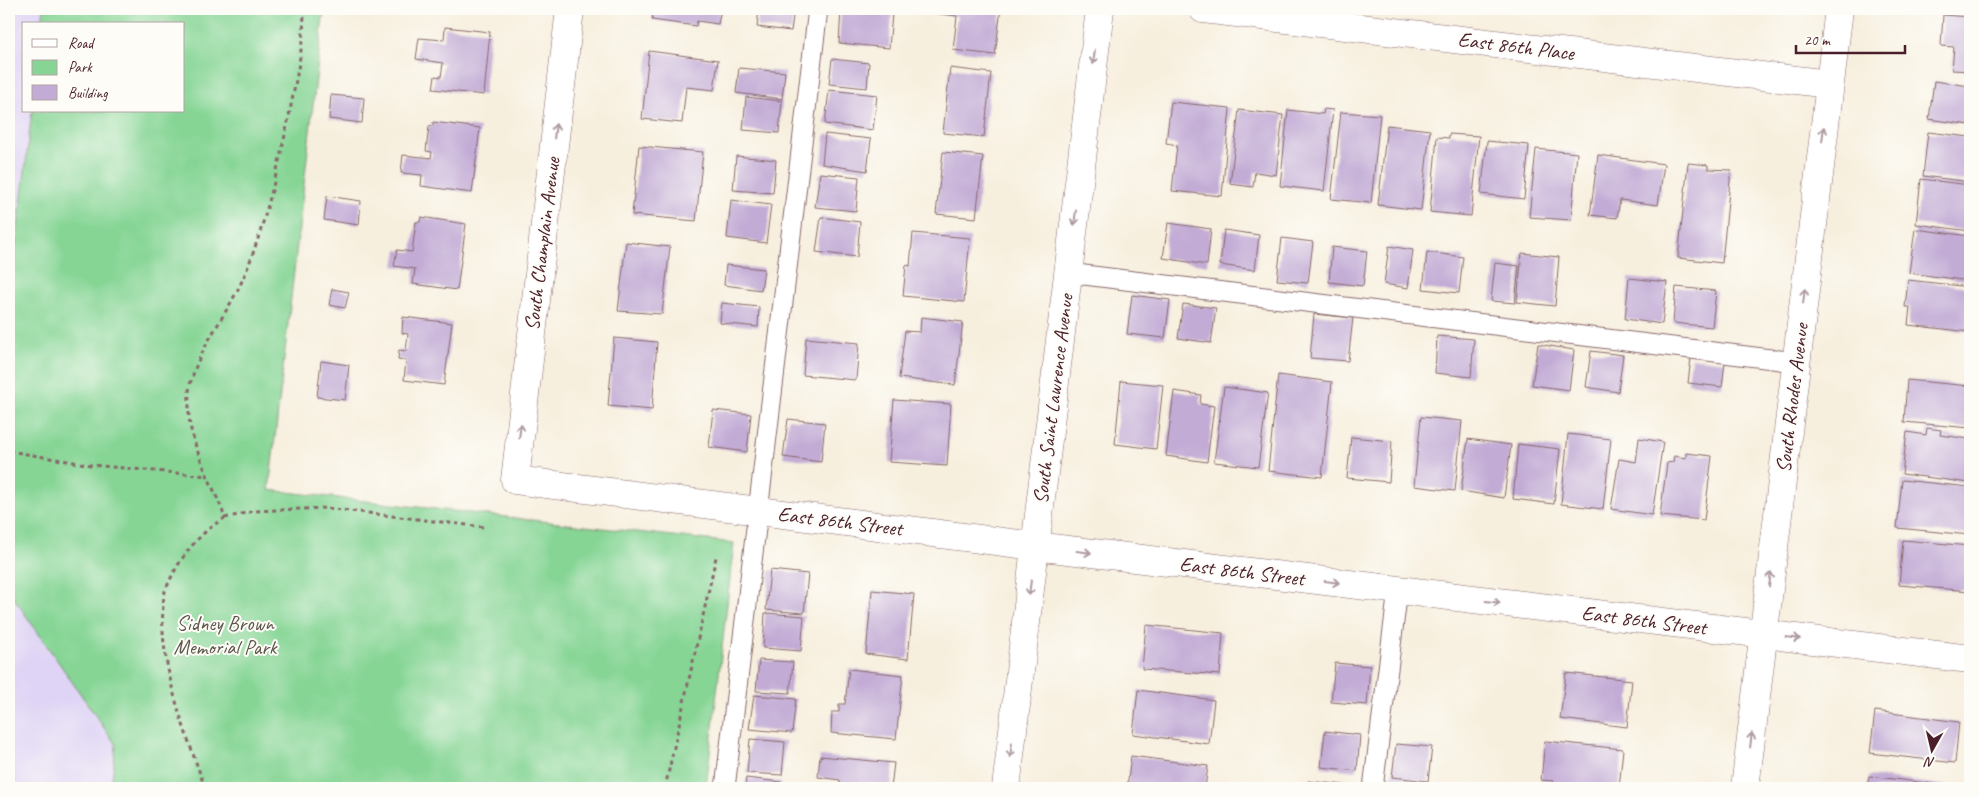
<svg xmlns="http://www.w3.org/2000/svg" width="1979" height="797" font-family="Caveat,sans-serif">
<rect width="100%" height="100%" fill="#fdfcf7"/>
<filter id="ink" filterUnits="userSpaceOnUse"><feTurbulence type="fractalNoise" baseFrequency=".02" numOctaves="2"/><feDisplacementMap in="SourceGraphic" scale="10" xChannelSelector="R" yChannelSelector="G"/><feConvolveMatrix kernelMatrix="1 2 1 2 8 2 1 2 1" color-interpolation-filters="sRGB"/></filter>
<filter id="wash" filterUnits="userSpaceOnUse"><feTurbulence type="fractalNoise" baseFrequency=".0096" numOctaves="4" result="noise"/><feDisplacementMap in="SourceGraphic" scale="20" xChannelSelector="R" yChannelSelector="G"/><feGaussianBlur stdDeviation="1.12" result="paint"/><feColorMatrix in="noise" values="0 0 0 0 0 0 0 0 0 0 0 0 0 0 0 0 0 1.4 0 .05"/><feComposite in="paint" operator="in"/></filter>
<g filter="url(#wash)">
<rect width="100%" height="100%" fill="#f7efde"/>
<g fill="#dfd4f5">
<polygon points="9,9 44,9 42,24 24,24 24,111 32,111 9,306"/>
<polygon points="9,591 116,745 111,788 9,788"/>
</g>
<polygon fill="#86d595" stroke="#687a60" points="44,9 324,9 269,490 734,543 706,788 111,788 116,745 9,591 9,306 32,111 184,111 184,24 42,24"/>
<g id="blocks">
<g fill="#c2abd5">
<polygon points="653,9 721,9 718,24 697,21 696,26 652,20"/>
<polygon points="759,9 794,9 791,31 757,27"/>
<polygon points="932,9 1001,9 995,55 953,50 957,16 931,13"/>
<polygon points="841,10 892,14 889,48 839,43"/>
<polygon points="1943,15 1970,17 1970,71 1952,70 1954,47 1941,46"/>
<polygon points="445,27 490,32 484,95 433,89 435,76 441,77 443,63 416,59 419,38 444,40"/>
<polygon points="649,51 718,60 714,90 686,87 682,123 642,119"/>
<polygon points="832,59 869,63 867,88 829,84"/>
<polygon points="739,68 785,72 782,99 736,93"/>
<polygon points="950,68 991,73 984,137 943,133"/>
<polygon points="1934,81 1970,86 1970,125 1929,119"/>
<polygon points="829,90 877,95 873,130 825,124"/>
<polygon points="331,95 364,98 362,123 329,119"/>
<polygon points="746,97 782,101 779,133 743,130"/>
<polygon points="1171,102 1230,108 1222,196 1172,191 1177,145 1166,143"/>
<polygon points="1324,109 1333,110 1324,191 1280,186 1288,110 1323,114"/>
<polygon points="1239,110 1283,115 1276,175 1255,172 1253,187 1230,184"/>
<polygon points="1341,112 1380,115 1371,203 1331,199"/>
<polygon points="433,122 480,128 472,193 421,186 422,175 401,173 403,155 431,158 432,152 426,151 429,126 433,125"/>
<polygon points="1387,125 1430,130 1421,210 1378,205"/>
<polygon points="1928,132 1970,137 1970,182 1923,176"/>
<polygon points="825,134 871,139 867,171 822,164"/>
<polygon points="1449,134 1479,136 1471,216 1430,212 1437,137 1449,138"/>
<polygon points="1487,141 1529,145 1524,199 1481,194"/>
<polygon points="639,146 703,152 696,221 632,215"/>
<polygon points="1536,149 1577,153 1571,220 1529,217"/>
<polygon points="943,152 983,156 976,218 936,214"/>
<polygon points="1598,155 1664,164 1658,205 1620,200 1617,218 1590,215"/>
<polygon points="736,156 776,160 773,193 733,190"/>
<polygon points="1688,163 1708,165 1708,169 1731,170 1722,263 1678,258"/>
<polygon points="820,173 859,177 856,211 815,207"/>
<polygon points="1921,179 1970,185 1970,231 1916,224"/>
<polygon points="327,196 361,201 359,225 324,220"/>
<polygon points="731,200 771,205 766,243 727,238"/>
<polygon points="421,217 466,224 457,290 413,284 415,269 394,266 397,250 412,252 416,222 420,222"/>
<polygon points="821,217 860,222 857,257 816,252"/>
<polygon points="1168,223 1211,229 1207,265 1163,258"/>
<polygon points="1915,229 1970,236 1970,281 1909,273"/>
<polygon points="1224,230 1259,235 1255,270 1220,265"/>
<polygon points="913,233 970,238 964,302 903,296 906,265 910,266"/>
<polygon points="1282,238 1313,242 1308,283 1277,280"/>
<polygon points="626,242 670,247 662,314 618,311"/>
<polygon points="1389,246 1413,250 1408,288 1384,284"/>
<polygon points="1332,247 1367,251 1363,286 1329,282"/>
<polygon points="1427,252 1463,257 1459,293 1423,289"/>
<polygon points="1522,253 1559,257 1555,306 1517,302"/>
<polygon points="1495,263 1519,266 1515,303 1491,301"/>
<polygon points="726,265 764,269 761,290 724,285"/>
<polygon points="1629,278 1667,282 1662,324 1625,319"/>
<polygon points="1908,280 1970,287 1970,332 1908,325 1910,307 1905,307"/>
<polygon points="1676,287 1716,291 1712,327 1673,323"/>
<polygon points="332,289 349,292 345,308 329,305"/>
<polygon points="1132,295 1170,300 1165,338 1127,334"/>
<polygon points="722,303 759,307 758,327 720,323"/>
<polygon points="1183,304 1216,308 1211,343 1178,338"/>
<polygon points="1314,314 1353,318 1348,361 1310,358"/>
<polygon points="403,317 452,323 444,385 404,380 406,360 398,359 399,350 406,351 408,334 402,333"/>
<polygon points="921,317 963,322 955,385 899,378 905,331 920,332"/>
<polygon points="1437,336 1474,339 1471,377 1435,373"/>
<polygon points="614,338 657,342 652,410 608,406"/>
<polygon points="806,338 859,343 856,380 803,375"/>
<polygon points="1538,344 1574,350 1569,390 1532,385"/>
<polygon points="1591,351 1623,355 1618,392 1586,387"/>
<polygon points="1691,358 1725,362 1722,387 1688,383"/>
<polygon points="321,361 349,365 345,400 317,397"/>
<polygon points="1278,375 1332,382 1322,477 1268,471"/>
<polygon points="1907,380 1970,386 1970,428 1904,422"/>
<polygon points="1121,381 1163,385 1156,449 1115,444"/>
<polygon points="1224,387 1268,393 1258,467 1214,462"/>
<polygon points="1174,391 1201,395 1200,404 1214,406 1207,462 1166,456"/>
<polygon points="894,400 951,404 947,466 889,462"/>
<polygon points="713,410 751,414 747,452 709,447"/>
<polygon points="1421,417 1462,421 1455,491 1414,486"/>
<polygon points="788,419 825,423 821,462 783,457"/>
<polygon points="1927,428 1941,430 1940,435 1970,439 1970,483 1902,474 1907,432 1926,435"/>
<polygon points="1568,434 1611,439 1603,509 1561,504"/>
<polygon points="1351,437 1392,441 1389,482 1347,478"/>
<polygon points="1639,438 1663,442 1652,515 1611,509 1619,459 1636,462"/>
<polygon points="1468,439 1511,445 1504,498 1461,491"/>
<polygon points="1518,444 1560,449 1554,504 1513,499"/>
<polygon points="1686,453 1712,456 1704,520 1660,516 1667,463 1673,462 1674,456 1686,458"/>
<polygon points="1902,480 1970,487 1970,535 1897,528"/>
<polygon points="1903,540 1970,546 1970,591 1899,585"/>
<polygon points="770,570 808,574 804,613 766,610"/>
<polygon points="872,590 914,594 908,659 866,654"/>
<polygon points="765,613 804,616 801,651 763,648"/>
<polygon points="1146,625 1223,633 1220,675 1142,669"/>
<polygon points="759,660 793,662 790,693 756,691"/>
<polygon points="1335,663 1370,666 1367,705 1331,702"/>
<polygon points="849,669 903,675 896,739 831,733 832,712 839,712 839,704 845,704"/>
<polygon points="1566,673 1632,680 1627,727 1560,719"/>
<polygon points="1138,690 1214,700 1209,744 1133,734"/>
<polygon points="754,695 796,699 792,733 749,729"/>
<polygon points="1875,711 1959,722 1955,763 1870,753"/>
<polygon points="1325,731 1360,735 1357,771 1321,767"/>
<polygon points="750,739 785,742 782,775 747,773"/>
<polygon points="1545,741 1623,749 1619,788 1585,788 1553,785 1554,781 1541,780"/>
<polygon points="1396,744 1432,747 1428,781 1392,777"/>
<polygon points="820,756 894,763 891,788 824,788 824,785 840,787 840,780 818,777"/>
<polygon points="1131,756 1208,766 1205,788 1127,788"/>
<polygon points="1869,776 1951,786 1950,788 1867,788"/>
<polygon points="746,778 781,782 780,788 745,788"/>
<polygon points="1308,781 1345,785 1344,788 1307,788"/>
</g>
</g>
</g>
<g filter="url(#ink)">
<use href="#blocks" fill-opacity="0" stroke="#87686a" stroke-width="1"/>
<g fill="none" stroke-linecap="round" stroke-linejoin="round">
<g stroke="#87686a" stroke-width="21">
<g id="service">
<polyline points="1068,273 1796,362"/>
<polyline points="725,788 818,9"/>
<polyline points="1373,788 1398,590"/>
</g>
</g>
<g stroke="#87686a" stroke-width="29">
<g id="minor">
<polyline points="570,9 515,480 1035,546 1970,659"/>
<polyline points="1203,9 1829,84"/>
<polyline points="1006,788 1100,9"/>
<polyline points="1745,788 1839,9"/>
</g>
</g>
<g stroke="#87686a" stroke-width="3" stroke-dasharray="4 4" stroke-linecap="butt">
<polyline points="9,451 91,465 208,476"/>
<polyline points="225,518 254,511 326,508 483,527"/>
<path d="M205 788C184 727 156 660 164 595 165 590 168 585 170 580 182 555 200 532 225 518 215 488 188 442 189 411 189 402 188 390 191 381 202 342 230 311 245 274 265 225 277 172 288 121 295 84 304 47 304 9"/>
<polyline points="665,788 716,557"/>
</g>
<use href="#service" stroke="#fff" stroke-width="19"/>
<use href="#minor" stroke="#fff" stroke-width="28"/>
</g>
<defs><path id="oneway-shaft" d="M-6 0H5M1.5-3L5.5 0L1.5 3" fill="none" stroke-width="1.6" stroke-linecap="round" stroke-linejoin="round" transform="scale(1.25)"/></defs>
<g stroke="#ae9aa0">
<use href="#oneway-shaft" transform="translate(1094 57) rotate(97)"/>
<use href="#oneway-shaft" transform="translate(555 131) rotate(-83)"/>
<use href="#oneway-shaft" transform="translate(1823 134) rotate(-83)"/>
<use href="#oneway-shaft" transform="translate(1075 218) rotate(97)"/>
<use href="#oneway-shaft" transform="translate(1804 296) rotate(-83)"/>
<use href="#oneway-shaft" transform="translate(520 431) rotate(-83)"/>
<use href="#oneway-shaft" transform="translate(1084 552) rotate(7)"/>
<use href="#oneway-shaft" transform="translate(1770 579) rotate(-83)"/>
<use href="#oneway-shaft" transform="translate(1332 582) rotate(7)"/>
<use href="#oneway-shaft" transform="translate(1030 588) rotate(97)"/>
<use href="#oneway-shaft" transform="translate(1493 602) rotate(7)"/>
<use href="#oneway-shaft" transform="translate(1793 638) rotate(7)"/>
<use href="#oneway-shaft" transform="translate(1751 740) rotate(-83)"/>
<use href="#oneway-shaft" transform="translate(1011 750) rotate(97)"/>
</g>
</g>
<g text-anchor="middle" stroke-width="4" stroke-linejoin="round" paint-order="stroke">
<g font-size="21" fill="#4a1f2b" stroke="#fdfcf7">
<text transform="translate(1516 46) rotate(7)" y="7">East 86th Place</text>
<text transform="translate(542 244) rotate(-83)" y="7">South Champlain Avenue</text>
<text transform="translate(1792 398) rotate(-83)" y="7">South Rhodes Avenue</text>
<text transform="translate(1053 399) rotate(-83)" y="7">South Saint Lawrence Avenue</text>
<text transform="translate(840 521) rotate(7)" y="7">East 86th Street</text>
<text transform="translate(1242 571) rotate(7)" y="7">East 86th Street</text>
<text transform="translate(1644 620) rotate(7)" y="7">East 86th Street</text>
</g>
<g font-size="21" fill="#5c564b" stroke="#fdfcf7">
<text x="225" y="630">Sidney Brown<tspan x="225" dy="24">Memorial Park</tspan></text>
</g>
</g>
<rect width="1979" height="797" fill="none" stroke="#fdfcf7" stroke-width="30"/>
<rect x="22" y="22" width="162" height="90" fill="#fdfcf7" stroke="#b5a4a5"/>
<rect x="32" y="39" width="25" height="8" fill="#ffffff" stroke="#b5a4a5"/>
<text x="68" y="48" font-size="15" fill="#4a1f2b">Road</text>
<rect x="32" y="60" width="25" height="15" fill="#86d595" stroke="#b5a4a5"/>
<text x="68" y="72" font-size="15" fill="#4a1f2b">Park</text>
<rect x="32" y="85" width="25" height="15" fill="#c2abd5" stroke="#b5a4a5"/>
<text x="68" y="98" font-size="15" fill="#4a1f2b">Building</text>
<g transform="translate(1932 750) rotate(188)" stroke="#fdfcf7" stroke-width="4" paint-order="stroke">
<path d="M0-4L9 19L0 12L-9 19Z" fill="#4a1f2b"/>
<text y="-8" font-size="14" font-weight="bold" text-anchor="middle" fill="#4a1f2b">N</text>
</g>
<path d="M1796 45v8h109v-8" fill="none" stroke="#4a1f2b" stroke-width="2.5"/>
<text x="1804" y="45" font-size="15" fill="#4a1f2b" stroke="#fdfcf7" stroke-width="4" paint-order="stroke">20 m</text>
</svg>
